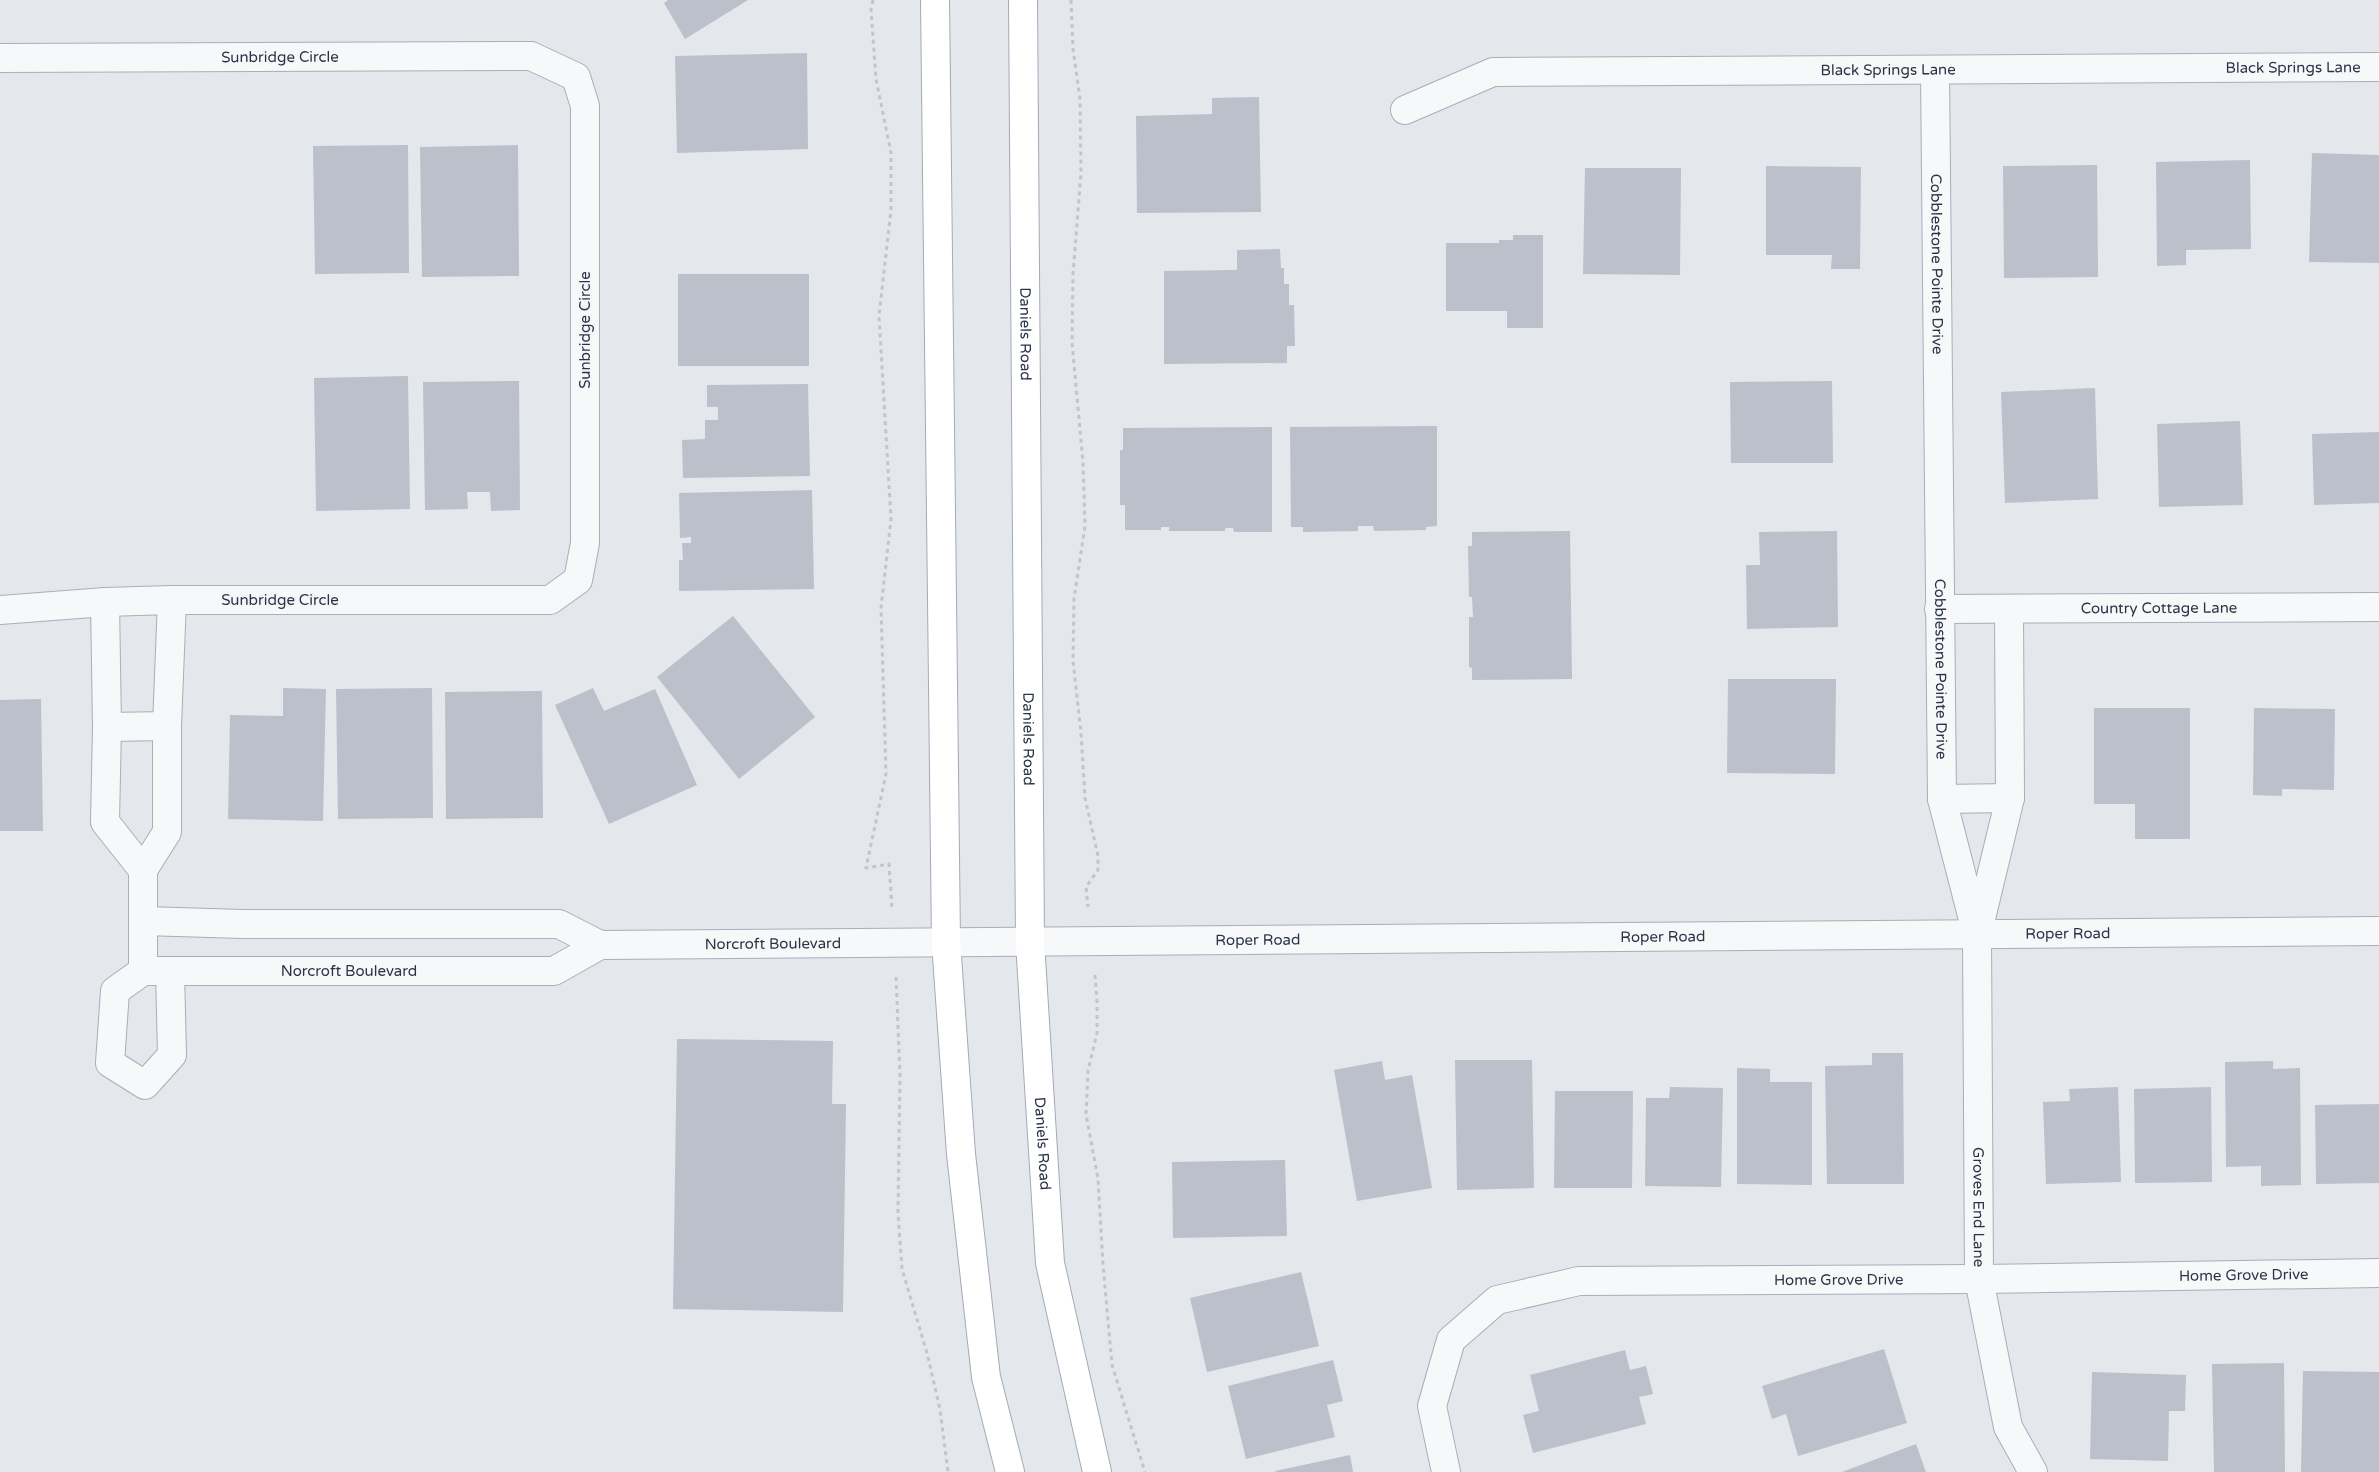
<svg xmlns="http://www.w3.org/2000/svg" width="2379" height="1472" font-family="'Varela Round',sans-serif">
<rect width="100%" height="100%" fill="#e4e7ec"/>
<g fill="#bbc0ca">
<polygon points="668,0 748,0 685,39 664,3"/>
<polygon points="807,53 808,149 677,153 675,56"/>
<polygon points="1259,97 1261,212 1137,213 1136,116 1212,114 1212,98"/>
<polygon points="408,145 409,273 315,274 313,146"/>
<polygon points="518,145 519,276 422,277 420,147"/>
<polygon points="2312,153 2379,155 2379,263 2309,262"/>
<polygon points="2250,160 2251,249 2186,250 2186,265 2157,266 2156,162"/>
<polygon points="2097,165 2098,277 2004,278 2003,166"/>
<polygon points="1766,166 1861,167 1860,269 1831,269 1832,255 1766,255"/>
<polygon points="1585,168 1681,168 1680,275 1583,274"/>
<polygon points="1513,235 1543,235 1543,328 1507,328 1507,311 1446,311 1446,243 1499,243 1499,240 1513,240"/>
<polygon points="1280,249 1281,268 1284,268 1284,284 1289,284 1289,305 1294,305 1295,346 1287,346 1287,363 1164,364 1164,271 1237,270 1237,250"/>
<rect x="678" y="274" width="131" height="92"/>
<polygon points="408,376 410,509 316,511 314,378"/>
<polygon points="519,381 520,510 491,511 490,492 467,492 468,509 425,510 423,382"/>
<polygon points="1832,381 1833,463 1731,463 1730,382"/>
<polygon points="808,384 810,476 683,478 682,440 705,439 705,420 718,420 718,407 707,407 707,385"/>
<polygon points="2095,388 2098,499 2005,503 2001,392"/>
<polygon points="2240,421 2243,505 2159,507 2157,424"/>
<polygon points="1437,426 1437,526 1426,527 1426,530 1374,531 1373,526 1358,526 1358,531 1303,532 1303,527 1291,527 1290,427"/>
<polygon points="1272,427 1272,532 1234,532 1233,528 1225,528 1225,531 1169,531 1169,527 1161,527 1161,530 1125,530 1125,505 1120,505 1120,450 1123,450 1123,428"/>
<polygon points="2379,432 2379,503 2314,505 2312,434"/>
<polygon points="812,490 814,589 679,591 679,560 683,560 682,543 691,543 691,537 680,538 679,493"/>
<polygon points="1570,531 1572,679 1472,680 1472,668 1469,667 1469,617 1473,617 1472,597 1469,597 1468,546 1472,546 1472,532"/>
<polygon points="1837,531 1838,627 1747,629 1746,565 1760,565 1759,532"/>
<polygon points="733,616 815,717 739,779 657,677"/>
<polygon points="1728,679 1836,679 1835,774 1727,773"/>
<polygon points="283,688 326,689 323,821 228,819 230,715 283,716"/>
<polygon points="432,688 433,818 338,819 336,689"/>
<polygon points="593,688 604,711 655,689 697,785 609,824 555,705"/>
<polygon points="542,691 543,818 446,819 445,692"/>
<polygon points="41,699 43,831 0,831 0,700"/>
<polygon points="2094,708 2190,708 2190,839 2135,839 2135,804 2094,804"/>
<polygon points="2254,708 2335,709 2334,790 2282,789 2282,796 2253,795"/>
<polygon points="677,1039 833,1041 832,1104 846,1104 843,1312 673,1309"/>
<polygon points="1872,1053 1903,1053 1904,1184 1827,1184 1825,1066 1872,1065"/>
<polygon points="1455,1060 1532,1060 1534,1188 1457,1190"/>
<polygon points="1382,1061 1385,1080 1412,1075 1432,1188 1357,1201 1334,1070"/>
<polygon points="2273,1061 2273,1069 2300,1068 2301,1185 2261,1186 2261,1166 2226,1167 2225,1062"/>
<polygon points="1737,1068 1770,1069 1770,1082 1812,1082 1812,1185 1737,1184"/>
<polygon points="1670,1087 1723,1088 1721,1187 1645,1186 1646,1098 1669,1098"/>
<polygon points="2118,1087 2121,1182 2046,1184 2043,1102 2070,1101 2069,1089"/>
<polygon points="2211,1087 2212,1182 2135,1183 2134,1089"/>
<polygon points="1555,1091 1633,1091 1632,1188 1554,1188"/>
<polygon points="2379,1104 2379,1183 2316,1184 2315,1105"/>
<polygon points="1285,1160 1287,1236 1173,1238 1172,1162"/>
<polygon points="1301,1272 1319,1346 1207,1372 1190,1298"/>
<polygon points="1884,1349 1907,1423 1798,1456 1786,1414 1772,1419 1762,1386"/>
<polygon points="1625,1350 1630,1370 1646,1366 1653,1394 1639,1397 1646,1424 1533,1453 1523,1415 1539,1411 1530,1375"/>
<polygon points="1333,1360 1343,1401 1327,1405 1335,1437 1246,1459 1228,1386"/>
<polygon points="2284,1363 2285,1472 2214,1472 2212,1364"/>
<polygon points="2303,1371 2379,1372 2379,1472 2301,1472"/>
<polygon points="2092,1372 2186,1375 2185,1411 2169,1411 2168,1461 2090,1459"/>
<polygon points="1916,1444 1926,1472 1842,1472"/>
<polygon points="1350,1455 1353,1472 1276,1472 1275,1471"/>
</g>
<g fill="none" stroke-linecap="round" stroke-linejoin="round">
<g stroke="#a9aeb7" stroke-width="30">
<g id="minor">
<path id="s1" d="M0 58 531 56 576 77 585 106V543L578 580 550 600H172L105 602 0 610"/>
<path id="s2" d="M1935 70 1942 799 1976 931"/>
<path id="s3" d="M1405 110 1493 72 2379 67"/>
<polyline points="105,602 107,727 105,822 143,870"/>
<path id="s4" d="M1939 609 2379 607"/>
<path id="s5" d="M2009 609 2010 798 1977 935 1979 1279 2008 1427 2033 1472"/>
<polyline points="107,727 167,726"/>
<polyline points="1942,799 2010,798"/>
<path id="s6" d="M144 921 243 924H559L600 945 2379 931"/>
<path id="s7" d="M143 971H554L600 945"/>
<polyline points="143,971 143,870 167,832 167,726 172,600"/>
<polyline points="143,971 115,991 110,1063 145,1085 172,1055 170,971"/>
<path id="s8" d="M1446 1472 1432 1406 1451 1340 1497 1300 1579 1281 1979 1279 2379 1273"/>
</g>
</g>
<g stroke="#a3abb8" stroke-width="30">
<g id="major">
<polyline points="935,0 946,942 961,1154 986,1377 1010,1472"/>
<path id="s9" d="M1023 0 1030 942 1050 1263 1097 1472"/>
</g>
</g>
<g stroke="#c2c5cb" stroke-width="3" stroke-dasharray="4 4" stroke-linecap="butt">
<polyline points="873,0 871,10 876,79 891,153 891,210 879,316 891,519 881,608 886,774 866,868 889,864 892,909"/>
<polyline points="1071,0 1073,49 1080,99 1081,173 1073,274 1072,342 1083,463 1085,526 1074,599 1073,661 1081,733 1085,798 1098,856 1098,870 1086,887 1088,907"/>
<polyline points="1095,975 1097,1001 1097,1033 1088,1071 1086,1114 1098,1179 1103,1265 1112,1365 1145,1472"/>
<polyline points="896,977 900,1074 898,1213 902,1269 927,1353 940,1409 948,1472"/>
</g>
<use href="#minor" stroke="#f7f8fa" stroke-width="28"/>
<use href="#major" stroke="#fff" stroke-width="28"/>
</g>
<g text-anchor="middle" stroke-width="4" stroke-linejoin="round" paint-order="stroke">
<g font-size="15" fill="#2b3445" stroke="#f4f6f9">
<text dy="5" stroke="none"><textPath href="#s1" startOffset="280">Sunbridge Circle</textPath></text>
<text dy="5" stroke="none"><textPath href="#s3" startOffset="896">Black Springs Lane</textPath></text>
<text dy="5" stroke="none"><textPath href="#s3" startOffset="491">Black Springs Lane</textPath></text>
<text dy="5" stroke="none"><textPath href="#s2" startOffset="194">Cobblestone Pointe Drive</textPath></text>
<text transform="translate(585 330) rotate(-90)" y="5">Sunbridge Circle</text>
<text dy="5" stroke="none"><textPath href="#s9" startOffset="334">Daniels Road</textPath></text>
<text x="280" y="605">Sunbridge Circle</text>
<text dy="5" stroke="none"><textPath href="#s4" startOffset="220">Country Cottage Lane</textPath></text>
<text dy="5" stroke="none"><textPath href="#s2" startOffset="599">Cobblestone Pointe Drive</textPath></text>
<text dy="5" stroke="none"><textPath href="#s9" startOffset="739">Daniels Road</textPath></text>
<text dy="5" stroke="none"><textPath href="#s6" startOffset="1929">Roper Road</textPath></text>
<text dy="5" stroke="none"><textPath href="#s6" startOffset="1524">Roper Road</textPath></text>
<text dy="5" stroke="none"><textPath href="#s6" startOffset="1119">Roper Road</textPath></text>
<text dy="5" stroke="none"><textPath href="#s6" startOffset="634">Norcroft Boulevard</textPath></text>
<text dy="5" stroke="none"><textPath href="#s7" startOffset="206">Norcroft Boulevard</textPath></text>
<text dy="5" stroke="none"><textPath href="#s9" startOffset="1144">Daniels Road</textPath></text>
<text dy="5" stroke="none"><textPath href="#s5" startOffset="602">Groves End Lane</textPath></text>
<text dy="5" stroke="none"><textPath href="#s8" startOffset="946">Home Grove Drive</textPath></text>
<text dy="5" stroke="none"><textPath href="#s8" startOffset="541">Home Grove Drive</textPath></text>
</g>
</g>
</svg>
